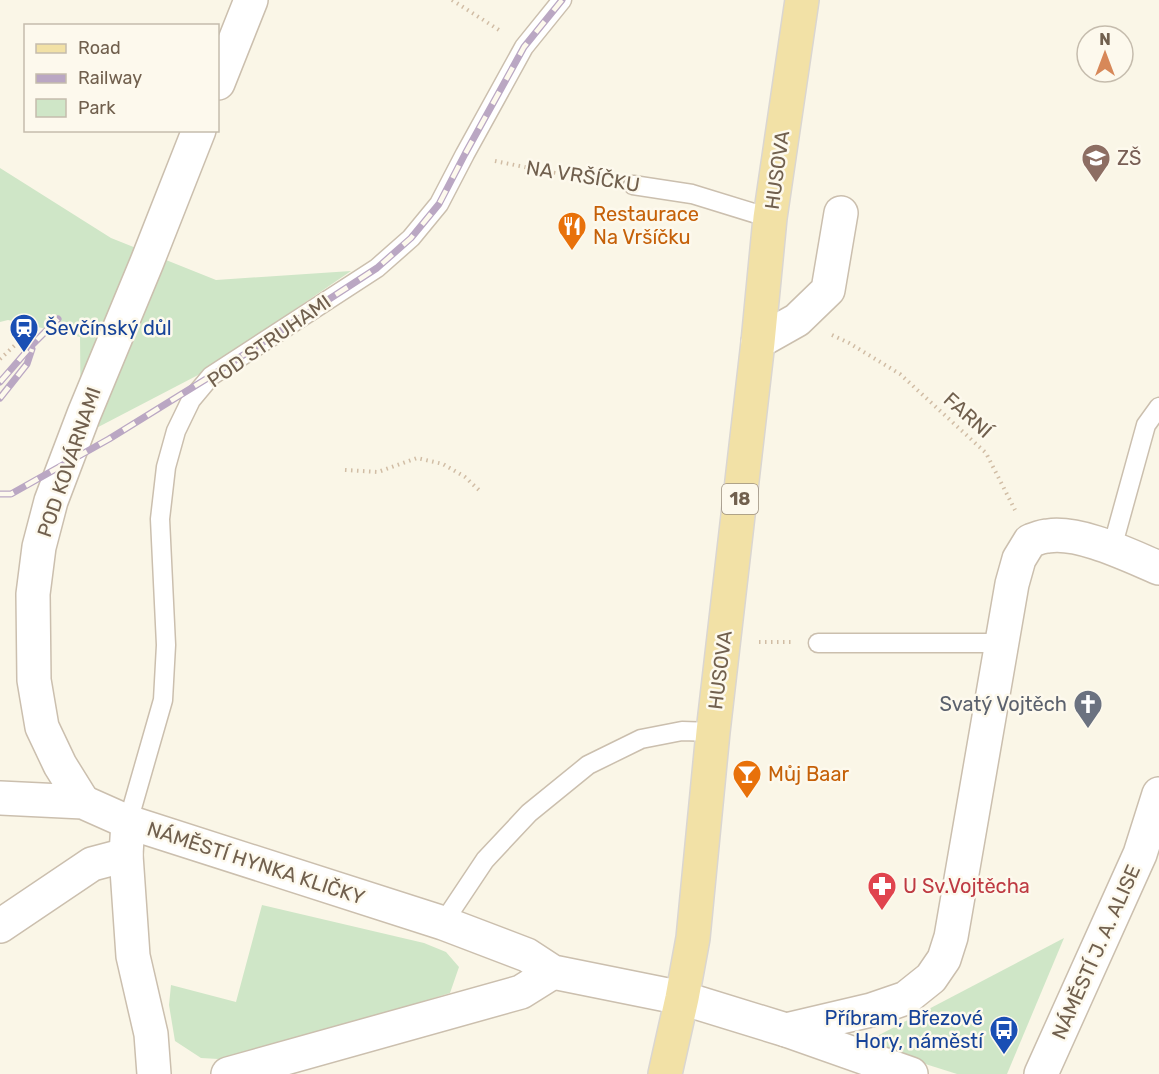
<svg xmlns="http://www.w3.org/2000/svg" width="1159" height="1074" font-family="Rubik,sans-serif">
<rect width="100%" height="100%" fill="#faf6e7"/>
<g fill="#cfe6c7">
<polygon points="0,168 111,238 216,280 351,271 200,374 81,436 80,337 8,320 0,322"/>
<polygon points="262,905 424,943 446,952 459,967 450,993 236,1060 201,1058 175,1041 169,1005 171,985 236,1002"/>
<polygon points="1064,938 1007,1074 957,1074 862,1044"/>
</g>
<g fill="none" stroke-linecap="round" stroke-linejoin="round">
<g stroke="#cbbfae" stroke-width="21">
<g id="lane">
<polyline points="633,185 692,194 770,218"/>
<polyline points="1112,548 1146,425 1159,407"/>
<polyline points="818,643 1002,643"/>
<polyline points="128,822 163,700 166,645 160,519 166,467 176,431 191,400 211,376 377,268 411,238 439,204 465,154 524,47 562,0"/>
<polyline points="443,923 485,860 529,813 588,765 641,739 682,731 713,732"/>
</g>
</g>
<g stroke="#cbbfae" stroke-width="36">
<g id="street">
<polyline points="218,83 251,0"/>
<polyline points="758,342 797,320 828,290 841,213"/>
<polyline points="0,798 83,802 128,822 443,923 527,955 553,972 682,998 786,1030 911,1074"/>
<polyline points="83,802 60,765 42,727 34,680 33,594 39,547 51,501 84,414 147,262 199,130"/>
<polyline points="128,822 126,855 133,956 151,1034 154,1074"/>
<polyline points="0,926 92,864 126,855"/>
<path d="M786 1030 871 1010 906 998 931 978 944 959 951 937 1012 584 1019 559 1030 541C1036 539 1042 536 1048 536 1080 531 1130 556 1159 568"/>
<polyline points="228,1074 521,992 553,972"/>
<polyline points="1041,1074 1140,854 1159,794"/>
</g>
</g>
<g stroke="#dad6d1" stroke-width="36">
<polyline id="primary" points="665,1074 682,998 693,938 713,732 758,342 770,218 802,0"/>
</g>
<g stroke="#d1bda5" stroke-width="4" stroke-dasharray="1.5 4.5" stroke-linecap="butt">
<polyline points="452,0 499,30"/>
<polyline points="495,161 544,171 605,181"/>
<polyline points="832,335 849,343 900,374 986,453 1015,510"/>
<polyline points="0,359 26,335"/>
<polyline points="345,470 378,472 417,458 443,464 465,477 480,491"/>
<polyline points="759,642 791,642"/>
</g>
<use href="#lane" stroke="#fff" stroke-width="18"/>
<use href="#street" stroke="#fff" stroke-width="33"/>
<use href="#primary" stroke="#f2e1a6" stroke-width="33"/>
<g stroke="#baa7c3" stroke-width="7">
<g id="rail">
<polyline points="0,382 33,344 58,319"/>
<polyline points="0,398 27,364 32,349"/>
<polyline points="0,494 11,494 109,439 211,376 377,268 411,238 439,204 465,154 524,47 562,0"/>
</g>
</g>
<use href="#rail" stroke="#fdf9ed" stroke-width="4.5" stroke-dasharray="14" stroke-linecap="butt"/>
</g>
<defs>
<g id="school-pin" transform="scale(1.5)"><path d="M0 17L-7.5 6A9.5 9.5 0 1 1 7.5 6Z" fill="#8d6e63" stroke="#fdf9ed"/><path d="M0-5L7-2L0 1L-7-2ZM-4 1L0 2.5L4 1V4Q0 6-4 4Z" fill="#fff"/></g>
<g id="restaurant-pin" transform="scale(1.5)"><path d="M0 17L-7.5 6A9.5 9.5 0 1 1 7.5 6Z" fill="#e8710a" stroke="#fdf9ed"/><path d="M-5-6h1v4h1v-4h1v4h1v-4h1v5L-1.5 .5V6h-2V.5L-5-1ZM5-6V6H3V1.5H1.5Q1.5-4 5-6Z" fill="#fff"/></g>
<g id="station-pin" transform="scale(1.5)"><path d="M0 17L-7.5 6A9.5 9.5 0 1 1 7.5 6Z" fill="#1a4fb4" stroke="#fdf9ed"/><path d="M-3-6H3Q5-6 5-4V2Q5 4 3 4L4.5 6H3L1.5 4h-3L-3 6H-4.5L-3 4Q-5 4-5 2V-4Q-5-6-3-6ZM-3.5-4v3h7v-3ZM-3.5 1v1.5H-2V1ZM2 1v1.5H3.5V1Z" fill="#fff"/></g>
<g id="church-pin" transform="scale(1.5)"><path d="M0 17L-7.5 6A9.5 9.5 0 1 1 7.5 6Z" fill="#6b7280" stroke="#fdf9ed"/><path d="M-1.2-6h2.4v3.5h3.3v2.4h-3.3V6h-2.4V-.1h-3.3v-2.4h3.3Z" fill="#fff"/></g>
<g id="bar-pin" transform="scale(1.5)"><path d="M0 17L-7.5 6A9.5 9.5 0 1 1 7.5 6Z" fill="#e8710a" stroke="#fdf9ed"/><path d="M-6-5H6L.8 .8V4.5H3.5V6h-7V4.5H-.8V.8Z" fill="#fff"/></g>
<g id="pharmacy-pin" transform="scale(1.5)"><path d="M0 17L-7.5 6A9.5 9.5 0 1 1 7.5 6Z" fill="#e0444e" stroke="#fdf9ed"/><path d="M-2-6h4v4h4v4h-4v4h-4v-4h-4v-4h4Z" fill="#fff"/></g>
<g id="bus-pin" transform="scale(1.5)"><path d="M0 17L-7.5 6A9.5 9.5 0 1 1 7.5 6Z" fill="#1a4fb4" stroke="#fdf9ed"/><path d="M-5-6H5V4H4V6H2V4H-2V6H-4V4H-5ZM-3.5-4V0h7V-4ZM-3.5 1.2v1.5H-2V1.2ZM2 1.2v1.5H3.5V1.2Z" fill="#fff"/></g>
</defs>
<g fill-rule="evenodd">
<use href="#school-pin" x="1096" y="158"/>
<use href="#restaurant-pin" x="572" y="226"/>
<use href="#station-pin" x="24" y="328"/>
<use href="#church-pin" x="1088" y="704"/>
<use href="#bar-pin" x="747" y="774"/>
<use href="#pharmacy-pin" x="882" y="886"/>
<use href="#bus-pin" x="1004" y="1030"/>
</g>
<g text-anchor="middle" stroke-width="5" stroke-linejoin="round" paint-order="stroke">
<rect fill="#fdf9ed" stroke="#9b8e7e" stroke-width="1.5" x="722" y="484" width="36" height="30" rx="4.5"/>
<g font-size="18" font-weight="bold" fill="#71604e">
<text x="740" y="505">18</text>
</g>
<g font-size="20" fill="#785e54" stroke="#fdf9ed" text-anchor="start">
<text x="1117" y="165">ZŠ</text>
</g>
<g font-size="20" fill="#71604e" stroke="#fdf9ed">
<text transform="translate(777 170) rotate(-82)" y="7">HUSOVA</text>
<text transform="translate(583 176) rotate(9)" y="7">NA VRŠÍČKU</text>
<text transform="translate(269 341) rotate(-35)" y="7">POD STRUHAMI</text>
<text transform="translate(968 415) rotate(42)" y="7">FARNÍ</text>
<text transform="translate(69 462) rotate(-71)" y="7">POD KOVÁRNAMI</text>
<text transform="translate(720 670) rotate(-83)" y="7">HUSOVA</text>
<text transform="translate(256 863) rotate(18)" y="7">NÁMĚSTÍ HYNKA KLIČKY</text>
<text transform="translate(1096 952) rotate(-66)" y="7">NÁMĚSTÍ J. A. ALISE</text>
</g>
<g font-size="20" fill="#c56008" stroke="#fdf9ed" text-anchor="start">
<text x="593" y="221">Restaurace<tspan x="593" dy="23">Na Vršíčku</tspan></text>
<text x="768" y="781">Můj Baar</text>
</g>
<g font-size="20" fill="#164399" stroke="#fdf9ed" text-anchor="start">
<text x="45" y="335">Ševčínský důl</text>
<text x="983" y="1025" text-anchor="end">Příbram, Březové<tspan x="983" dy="23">Hory, náměstí</tspan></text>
</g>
<g font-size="20" fill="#5b616d" stroke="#fdf9ed" text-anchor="end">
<text x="1067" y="711">Svatý Vojtěch</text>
</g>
<g font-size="20" fill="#be3a42" stroke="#fdf9ed" text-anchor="start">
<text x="903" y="893">U Sv.Vojtěcha</text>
</g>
</g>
<rect x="24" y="24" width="195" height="108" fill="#fdf9ed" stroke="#c5bcad" stroke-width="1.5"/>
<rect x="36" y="44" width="30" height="9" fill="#f2e1a6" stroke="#c5bcad" stroke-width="1.5"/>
<text x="78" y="54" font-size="18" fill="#71604e">Road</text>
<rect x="36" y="74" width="30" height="9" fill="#baa7c3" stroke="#c5bcad" stroke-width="1.5"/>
<text x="78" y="84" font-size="18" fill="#71604e">Railway</text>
<rect x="36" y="99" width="30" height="18" fill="#cfe6c7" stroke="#c5bcad" stroke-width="1.5"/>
<text x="78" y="114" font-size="18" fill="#71604e">Park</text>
<g transform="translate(1105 54)"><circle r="28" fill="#fdf9ed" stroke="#c5bcad" stroke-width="1.5"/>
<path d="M0-4.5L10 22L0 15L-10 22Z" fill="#d78859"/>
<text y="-9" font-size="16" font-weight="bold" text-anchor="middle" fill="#71604e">N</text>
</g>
</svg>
